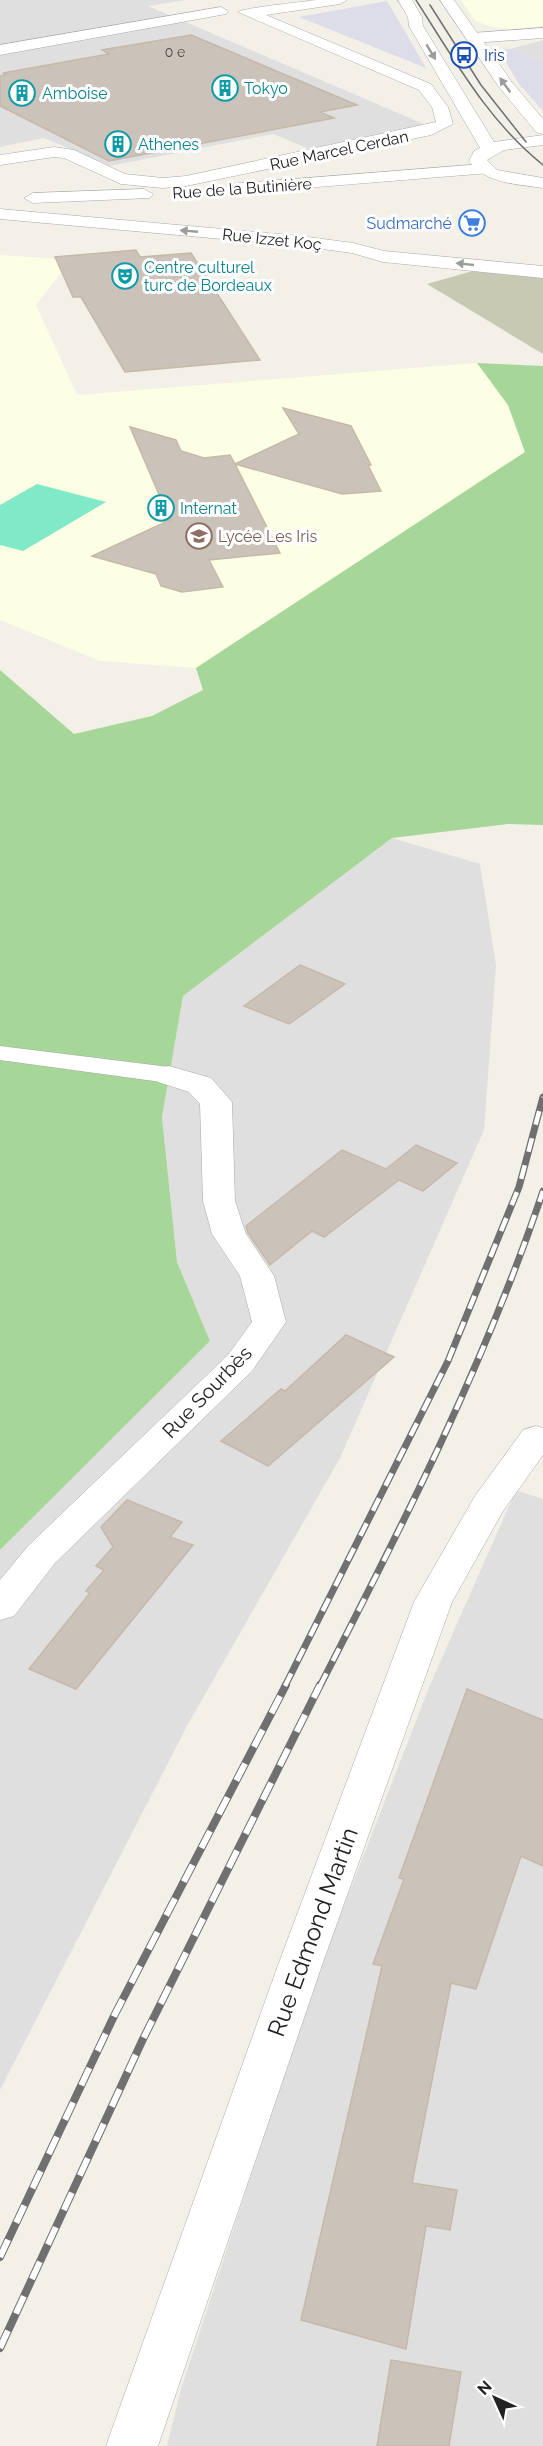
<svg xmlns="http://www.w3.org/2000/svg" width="543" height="2446" font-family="Raleway,sans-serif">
<rect width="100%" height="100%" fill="#f3f0e8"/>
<g fill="#e0dfdf">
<polygon points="0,0 185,0 148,6 426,125 309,149 273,134 110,166 44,138 0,147"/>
<polygon points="543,40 543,61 510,49"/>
<polygon points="392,838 480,864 496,965 484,1130 340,1458 187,1726 0,2090 0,1550 210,1341 177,1262 162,1117 183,996"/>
<polygon points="516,1490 543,1499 543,2446 167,2446 181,2389 315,1980 430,1685"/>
</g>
<g fill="#fdffe4">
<polygon points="461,0 543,0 543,26 511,29 493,27 475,21"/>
<polygon points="0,255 71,260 36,305 77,395 477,363 508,405 525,452 196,668 100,661 0,620"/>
</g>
<polygon fill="#c7c9b2" points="476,270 543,278 543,354 427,284"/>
<polygon fill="#a6d698" points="477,363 543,366 543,825 508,824 392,838 183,996 162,1117 177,1262 210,1341 0,1550 0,670 74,734 152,716 203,690 196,668 525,452 508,405"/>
<polygon fill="#7fe9c8" points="37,484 106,502 23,551 0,545 0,505"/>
<g fill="#dddce9">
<polygon points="387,1 426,68 299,17"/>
<polygon points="498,49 510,49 543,61 543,111 519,84"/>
</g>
<g fill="#cbc3ba" stroke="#c6b8a8" stroke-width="1.5">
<polygon points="191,35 357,105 320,112 334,118 109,161 0,106 0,76 6,74 3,73 109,54 102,50"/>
<polygon points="136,250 140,257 191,253 260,360 125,372 81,297 73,297 55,257"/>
<polygon points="283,408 351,426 371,465 368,465 381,491 342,494 235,464 280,553 209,560 223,587 182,592 161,586 156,574 92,556 170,520 130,427 176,440 181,451 204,458 230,455 235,464 299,434"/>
<polygon points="300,965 345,984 289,1024 244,1006"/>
<polygon points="416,1145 457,1163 423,1191 399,1180 324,1237 312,1231 270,1265 248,1233 246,1226 342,1150 386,1169"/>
<polygon points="346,1335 394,1357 268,1466 221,1441 281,1389 285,1391"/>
<polygon points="127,1500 182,1522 170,1537 193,1545 76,1689 29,1669 90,1593 86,1591 104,1570 96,1566 113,1547 101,1527"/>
<polygon points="467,1689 543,1720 543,1866 521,1856 476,1989 451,1983 412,2183 457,2190 450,2230 426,2226 406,2349 301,2320 382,1966 373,1964 404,1879 399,1878"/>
<polygon points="391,2360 461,2372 449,2446 377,2446"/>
</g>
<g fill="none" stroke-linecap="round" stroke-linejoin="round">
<g stroke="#a9a9a9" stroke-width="1">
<polygon id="service" points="0,1046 169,1067 178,1070 182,1075 178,1080 169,1083 0,1060"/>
</g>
<g stroke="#a9a9a9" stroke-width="1">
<g id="minor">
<path d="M316 0H347L340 4 266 15 431 84 448 107 453 124 431 135 186 186 163 188 121 184 64 158 54 157 0 165V155L54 147 74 150 125 174 163 178 186 176 436 122 432 107 419 90 238 12C242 8 303 2 316 0Z"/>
<polygon points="221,7 228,11 226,14 0,55 0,45"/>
<polygon points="543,28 543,38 473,43 465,38 473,33"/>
<polygon points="483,164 492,169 489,173 231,194 222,189 231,184"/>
<polygon points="144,189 153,194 150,198 33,203 24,198 33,193"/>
<polygon points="0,209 300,236 353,243 384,251 543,266 543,278 383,262 352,253 300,246 0,219"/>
<polygon points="169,1066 211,1078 232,1102 235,1201 246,1234 274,1276 286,1322 252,1371 55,1563 14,1616 0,1620 0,1580 29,1545 228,1355 252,1322 240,1276 212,1234 203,1201 200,1104 189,1092 158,1082 154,1075 158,1068"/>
<polygon points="536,1426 543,1428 543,1455 503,1511 452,1602 321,1968 158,2446 106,2446 277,1968 414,1602 475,1496 523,1430"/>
</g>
</g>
<g stroke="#a9a9a9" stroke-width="1">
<g id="tertiary">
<path d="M398 0H412L422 17 423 26 494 142 543 135V145L504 150 487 160 497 170 543 178V188C517 184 486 184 469 161L474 151 480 148 409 26 408 17Z"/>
<polygon points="440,0 454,0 511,81 543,119 543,134 537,133 499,87"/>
</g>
</g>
<use href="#service" fill="#fff" fill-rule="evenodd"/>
<use href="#minor" fill="#fff" fill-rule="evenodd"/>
<use href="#tertiary" fill="#fff" fill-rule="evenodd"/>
<g stroke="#707070" stroke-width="1.5">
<path d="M416 0C454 59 487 120 543 165"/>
<polyline points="430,5 481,85 526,142"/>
</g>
<g stroke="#707070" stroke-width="7">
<g id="rail-far1">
<polyline points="285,1686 448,1361 519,1187 543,1097"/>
<path d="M320 1686C403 1524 485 1364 543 1191"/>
</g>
</g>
<g stroke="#707070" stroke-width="8">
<g id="rail">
<polyline points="0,2257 114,2016 286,1685"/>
<polyline points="0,2348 143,2039 320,1685"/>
</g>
</g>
<use href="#rail-far1" stroke="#fff" stroke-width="4.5" stroke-dasharray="14" stroke-linecap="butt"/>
<use href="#rail" stroke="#fff" stroke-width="6" stroke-dasharray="19" stroke-linecap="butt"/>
</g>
<defs><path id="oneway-solid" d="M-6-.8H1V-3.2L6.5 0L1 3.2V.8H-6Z" transform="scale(1.5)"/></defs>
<g fill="#9c9c9c">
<use href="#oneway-solid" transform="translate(431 52) rotate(59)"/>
<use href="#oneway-solid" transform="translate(505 85) rotate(-126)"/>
<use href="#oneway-solid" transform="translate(189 231) rotate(-175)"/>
<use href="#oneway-solid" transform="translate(465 264) rotate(-174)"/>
</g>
<defs>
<g id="bus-ring" transform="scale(1.35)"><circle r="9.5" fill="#fff" stroke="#1a4fb4" stroke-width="1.5"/><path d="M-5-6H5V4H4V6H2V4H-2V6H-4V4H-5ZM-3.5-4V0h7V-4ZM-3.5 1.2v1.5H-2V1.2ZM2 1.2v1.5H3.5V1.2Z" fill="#1a4fb4"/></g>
<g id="building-ring" transform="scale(1.35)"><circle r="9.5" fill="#fff" stroke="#0f9aa8" stroke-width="1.5"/><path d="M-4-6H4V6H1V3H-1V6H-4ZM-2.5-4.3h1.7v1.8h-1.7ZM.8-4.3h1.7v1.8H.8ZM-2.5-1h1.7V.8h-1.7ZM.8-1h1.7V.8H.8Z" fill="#0f9aa8"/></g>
<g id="supermarket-ring" transform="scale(1.35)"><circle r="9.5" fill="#fff" stroke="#3f7fe0" stroke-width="1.5"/><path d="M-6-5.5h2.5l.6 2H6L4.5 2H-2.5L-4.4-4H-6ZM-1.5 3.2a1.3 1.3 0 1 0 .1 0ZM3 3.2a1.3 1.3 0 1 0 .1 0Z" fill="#3f7fe0"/></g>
<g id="theatre-ring" transform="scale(1.35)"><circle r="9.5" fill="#fff" stroke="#0f9aa8" stroke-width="1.5"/><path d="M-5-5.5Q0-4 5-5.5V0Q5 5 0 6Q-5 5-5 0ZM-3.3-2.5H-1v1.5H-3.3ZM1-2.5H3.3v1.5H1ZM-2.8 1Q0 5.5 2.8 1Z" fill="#0f9aa8"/></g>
<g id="school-ring" transform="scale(1.35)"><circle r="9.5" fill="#fff" stroke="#8d6e63" stroke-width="1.5"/><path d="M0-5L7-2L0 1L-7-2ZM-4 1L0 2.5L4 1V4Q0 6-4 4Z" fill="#8d6e63"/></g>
</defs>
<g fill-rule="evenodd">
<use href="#bus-ring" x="464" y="55"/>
<use href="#building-ring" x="225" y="88"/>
<use href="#building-ring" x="22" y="93"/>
<use href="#building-ring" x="118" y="144"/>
<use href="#supermarket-ring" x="472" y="223"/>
<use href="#theatre-ring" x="125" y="276"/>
<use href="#building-ring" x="161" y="508"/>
<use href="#school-ring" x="199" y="536"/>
</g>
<g text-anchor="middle" stroke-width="6" stroke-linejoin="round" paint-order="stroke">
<g font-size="14" fill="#4c4a48">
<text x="175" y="57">0 e</text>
</g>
<g font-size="16" fill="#164399" stroke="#fff" text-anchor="start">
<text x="484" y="61">Iris</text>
</g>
<g font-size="16" fill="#0d838f" stroke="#fff" text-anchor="start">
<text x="244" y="94">Tokyo</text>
<text x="42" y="99">Amboise</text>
<text x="138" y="150">Athenes</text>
<text x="144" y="273">Centre culturel<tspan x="144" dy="18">turc de Bordeaux</tspan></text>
<text x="180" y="514">Internat</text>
</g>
<g font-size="16" fill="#222" stroke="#fff">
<text transform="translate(339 150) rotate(-12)" y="6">Rue Marcel Cerdan</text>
<text transform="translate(242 188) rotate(-4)" y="6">Rue de la Butinière</text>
<text transform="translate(272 239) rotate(6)" y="6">Rue Izzet Koç</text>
</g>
<g font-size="16" fill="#366cbe" stroke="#fff" text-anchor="end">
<text x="452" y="229">Sudmarché</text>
</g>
<g font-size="16" fill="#785e54" stroke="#fff" text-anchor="start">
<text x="218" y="542">Lycée Les Iris</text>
</g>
<g font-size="20" fill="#222" stroke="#fff">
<text transform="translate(207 1392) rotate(-46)" y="7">Rue Sourbès</text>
</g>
<g font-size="24" fill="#222" stroke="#fff">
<text transform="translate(313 1932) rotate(-70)" y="8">Rue Edmond Martin</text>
</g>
</g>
<g transform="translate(495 2398) rotate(315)" stroke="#ffffff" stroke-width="4.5" paint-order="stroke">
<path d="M0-4.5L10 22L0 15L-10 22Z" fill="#222222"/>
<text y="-9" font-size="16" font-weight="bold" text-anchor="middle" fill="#222222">N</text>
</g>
</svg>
